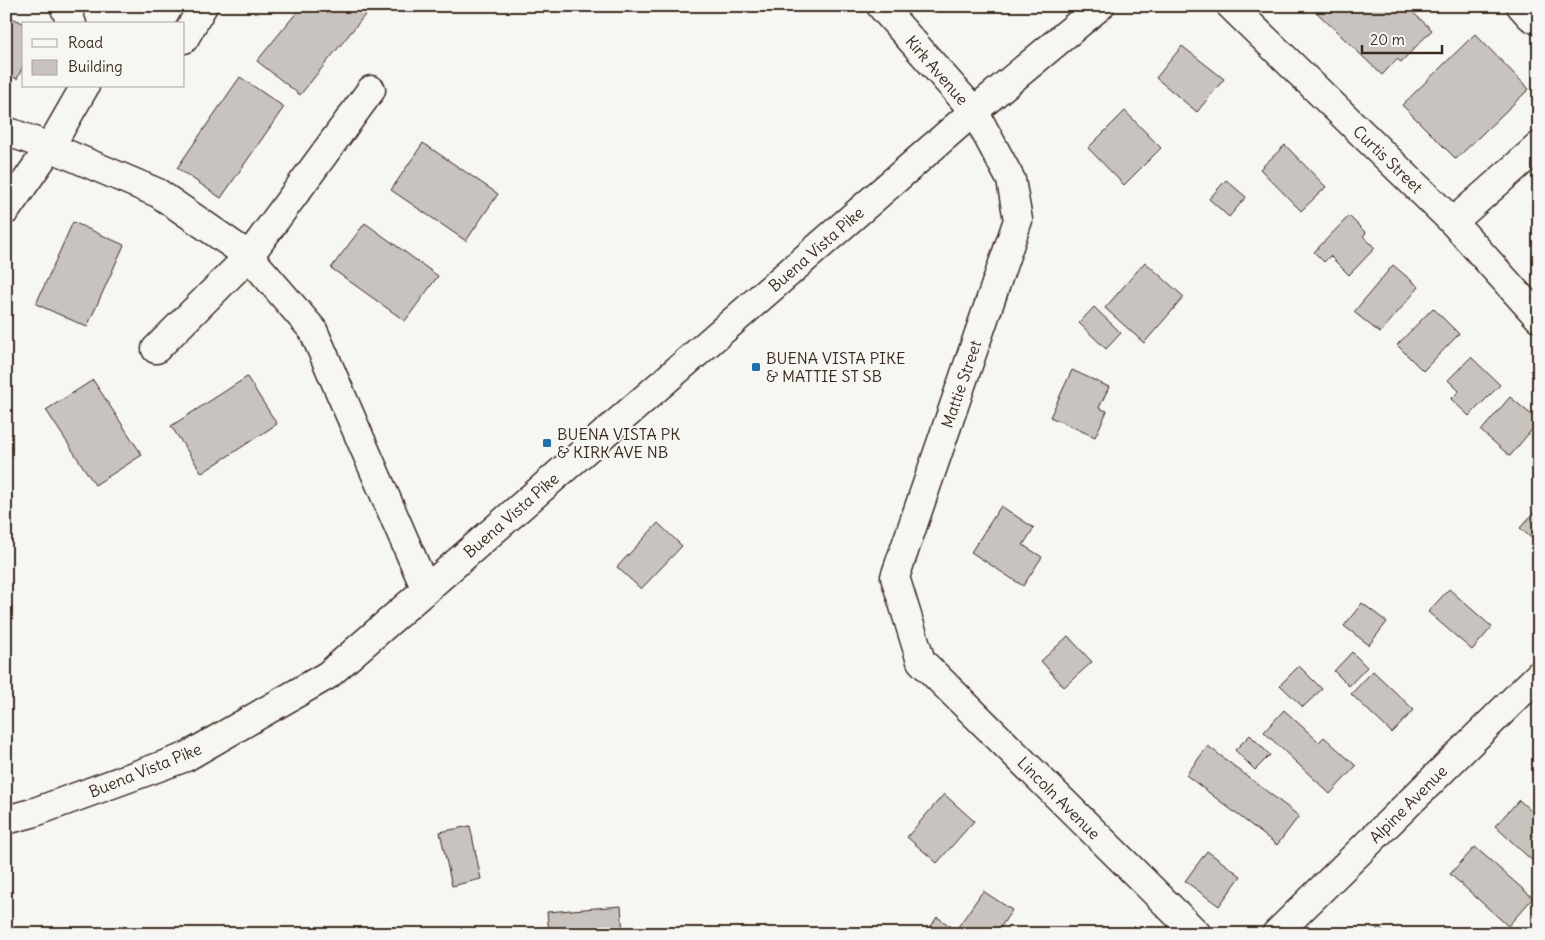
<svg xmlns="http://www.w3.org/2000/svg" width="1545" height="940" font-family="Delius,sans-serif">
<rect width="100%" height="100%" fill="#f6f6f2"/>
<filter id="ink" filterUnits="userSpaceOnUse"><feTurbulence type="fractalNoise" baseFrequency=".02" numOctaves="2"/><feDisplacementMap in="SourceGraphic" scale="10" xChannelSelector="R" yChannelSelector="G"/><feConvolveMatrix kernelMatrix="1 2 1 2 8 2 1 2 1" color-interpolation-filters="sRGB"/></filter>
<g filter="url(#ink)">
<g fill="#c8c3be" stroke="#3b2a1e">
<polygon points="302,6 364,6 369,10 300,95 257,61"/>
<polygon points="1310,6 1406,6 1432,30 1401,62 1397,59 1382,75"/>
<polygon points="6,15 25,24 24,64 17,79 6,74"/>
<polygon points="1475,34 1529,89 1456,159 1402,105"/>
<polygon points="1182,46 1224,79 1197,112 1156,78"/>
<polygon points="240,77 284,107 221,198 177,168"/>
<polygon points="1125,111 1161,148 1124,185 1088,148"/>
<polygon points="423,143 498,194 466,241 391,190"/>
<polygon points="1285,145 1326,187 1301,211 1260,169"/>
<polygon points="1226,180 1246,197 1229,217 1209,199"/>
<polygon points="1349,216 1366,233 1363,236 1375,248 1349,275 1330,256 1324,262 1314,252"/>
<polygon points="73,222 124,245 87,327 36,304"/>
<polygon points="365,223 438,276 405,321 331,268"/>
<polygon points="1145,262 1184,297 1144,343 1105,308"/>
<polygon points="1393,265 1419,287 1380,333 1354,312"/>
<polygon points="1094,307 1121,333 1106,349 1079,323"/>
<polygon points="1433,308 1459,334 1423,371 1397,345"/>
<polygon points="1471,357 1500,385 1469,416 1451,399 1459,391 1448,380"/>
<polygon points="1072,370 1109,387 1099,408 1107,411 1095,437 1050,417"/>
<polygon points="247,377 277,424 202,473 171,426"/>
<polygon points="93,380 142,455 95,485 46,410"/>
<polygon points="1510,397 1539,421 1510,456 1481,431"/>
<polygon points="1001,506 1034,528 1023,545 1042,557 1023,586 971,552"/>
<polygon points="1539,507 1539,545 1520,528"/>
<polygon points="658,523 682,546 641,589 617,567"/>
<polygon points="1449,589 1492,627 1472,650 1428,612"/>
<polygon points="1362,603 1387,622 1369,645 1344,626"/>
<polygon points="1068,636 1092,662 1064,687 1041,661"/>
<polygon points="1352,652 1367,667 1349,686 1334,671"/>
<polygon points="1299,666 1322,689 1303,707 1280,685"/>
<polygon points="1373,671 1414,710 1392,733 1351,694"/>
<polygon points="1284,710 1319,742 1324,737 1356,766 1330,794 1264,732"/>
<polygon points="1250,735 1270,755 1255,770 1235,750"/>
<polygon points="1208,746 1299,816 1277,845 1186,775"/>
<polygon points="944,794 974,821 937,863 907,837"/>
<polygon points="1519,800 1539,818 1539,867 1495,826"/>
<polygon points="470,826 481,879 452,886 440,832"/>
<polygon points="1475,847 1533,898 1508,926 1450,874"/>
<polygon points="1207,851 1241,876 1219,906 1185,881"/>
<polygon points="983,891 1012,910 996,934 926,934 937,917 956,930"/>
<polygon points="621,906 623,934 549,934 547,912"/>
<polygon points="1379,927 1386,934 1372,934"/>
</g>
<g fill="none" stroke-linecap="round" stroke-linejoin="round">
<g stroke="#3b2a1e" stroke-width="31">
<g id="minor">
<polyline points="64,6 72,24"/>
<polyline points="881,6 974,111 1011,180 1018,220 895,577 921,661 1197,934"/>
<polyline points="1231,6 1453,222 1539,318"/>
<polyline points="1521,6 1530,16 1539,21"/>
<polyline points="184,39 203,6"/>
<polyline points="6,131 50,147 158,193 249,256 313,330 426,590"/>
<polyline points="6,210 50,147 85,86"/>
<polyline points="1453,222 1539,146"/>
<polyline points="156,349 249,256 371,90"/>
<polyline points="1276,934 1539,675"/>
</g>
</g>
<g stroke="#3b2a1e" stroke-width="31">
<polyline id="major" points="6,820 32,813 186,757 328,675 974,111 1100,6"/>
</g>
<use href="#minor" stroke="#f6f6f2" stroke-width="28"/>
<use href="#major" stroke="#f6f6f2" stroke-width="28"/>
</g>
</g>
<g fill="#1f6fb2" stroke="#f6f6f2" stroke-width="2">
<rect x="751" y="362" width="10" height="10" rx="2.5"/>
<rect x="542" y="438" width="10" height="10" rx="2.5"/>
</g>
<g text-anchor="middle" stroke-width="4" stroke-linejoin="round" paint-order="stroke">
<g font-size="16" fill="#3b2a1e" stroke="#f6f6f2">
<text transform="translate(937 70) rotate(49)" y="6">Kirk Avenue</text>
<text transform="translate(1388 159) rotate(44)" y="6">Curtis Street</text>
<text transform="translate(816 249) rotate(-41)" y="6">Buena Vista Pike</text>
<text transform="translate(961 384) rotate(-71)" y="6">Mattie Street</text>
<text transform="translate(511 515) rotate(-41)" y="6">Buena Vista Pike</text>
<text transform="translate(145 770) rotate(-22)" y="6">Buena Vista Pike</text>
<text transform="translate(1059 798) rotate(45)" y="6">Lincoln Avenue</text>
<text transform="translate(1408 804) rotate(-45)" y="6">Alpine Avenue</text>
</g>
<g font-size="16" fill="#3b2a1e" stroke="#f6f6f2" text-anchor="start">
<text x="766" y="364">BUENA VISTA PIKE<tspan x="766" dy="18">&amp; MATTIE ST SB</tspan></text>
<text x="557" y="440">BUENA VISTA PK<tspan x="557" dy="18">&amp; KIRK AVE NB</tspan></text>
</g>
</g>
<rect width="1545" height="940" fill="none" stroke="#f6f6f2" stroke-width="25"/>
<rect x="12" y="12" width="1520" height="915" fill="none" stroke="#3b2a1e" stroke-width="2" filter="url(#ink)"/>
<rect x="22" y="22" width="162" height="65" fill="#f6f6f2" stroke="#aba49d"/>
<rect x="32" y="39" width="25" height="8" fill="#f6f6f2" stroke="#aba49d"/>
<text x="68" y="48" font-size="15" fill="#3b2a1e">Road</text>
<rect x="32" y="60" width="25" height="15" fill="#c8c3be" stroke="#aba49d"/>
<text x="68" y="72" font-size="15" fill="#3b2a1e">Building</text>
<path d="M1362 45v8h80v-8" fill="none" stroke="#3b2a1e" stroke-width="2.5"/>
<text x="1370" y="45" font-size="15" fill="#3b2a1e" stroke="#f6f6f2" stroke-width="4" paint-order="stroke">20 m</text>
</svg>
